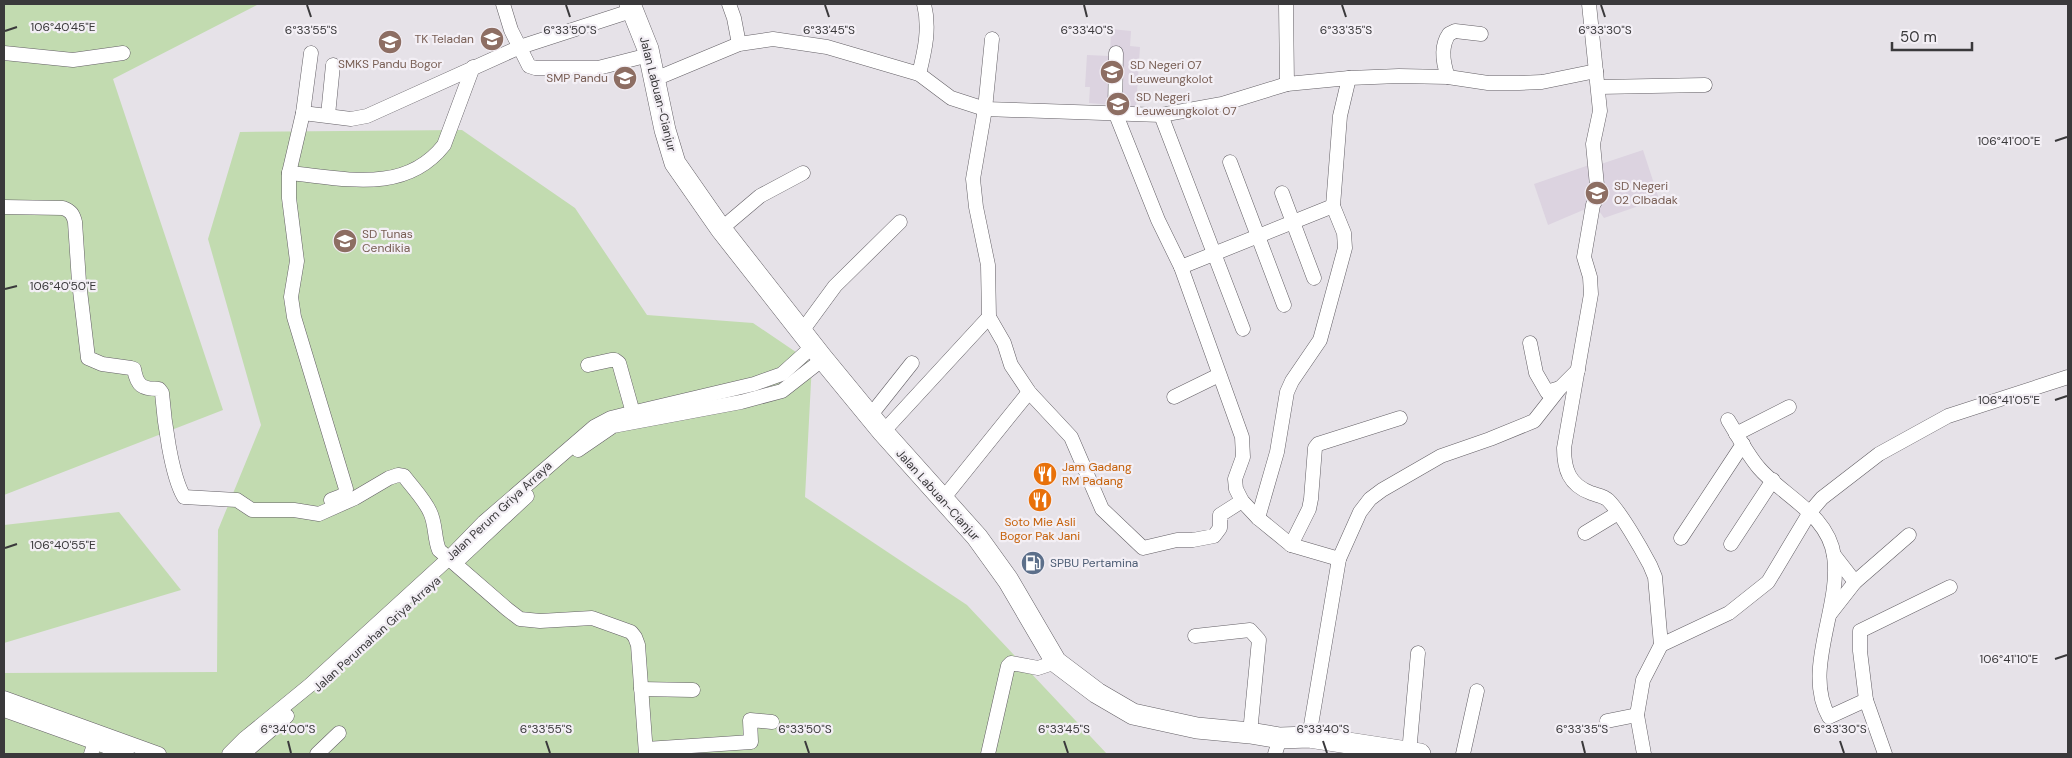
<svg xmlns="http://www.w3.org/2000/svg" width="2072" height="758" font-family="'DM Sans',sans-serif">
<rect width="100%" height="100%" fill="#e6e2e8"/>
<g fill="#dcd3e0">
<polygon points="1111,29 1131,31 1130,46 1140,47 1136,107 1089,103 1090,87 1085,87 1087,55 1110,56"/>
<polygon points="1643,150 1659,199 1604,218 1595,205 1548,225 1534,184 1592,164 1598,165"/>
</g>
<g fill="#c2dbb0">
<polygon points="4,4 259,4 113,79 223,410 4,495"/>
<polygon points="462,130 575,208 647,315 753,323 812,363 805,497 967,605 1107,754 4,754 4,673 217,672 218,530 261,425 208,239 240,132"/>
<polygon points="119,512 181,590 4,643 4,525"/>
</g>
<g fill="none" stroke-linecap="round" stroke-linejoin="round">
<g stroke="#635f65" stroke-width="15">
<g id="minor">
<polyline points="503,4 511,30 529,66 535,68 598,68 649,55"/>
<polyline points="729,4 734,18 739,44"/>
<polyline points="1286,4 1287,84 1349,78 1399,76 1448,77 1488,83 1519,83 1542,82 1596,71"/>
<path d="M1589 4 1600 111 1593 144 1598 196 1593 205 1584 257 1590 277 1591 294 1564 448C1564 469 1569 485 1591 493 1596 495 1604 496 1608 500 1621 513 1641 548 1650 565L1655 577 1661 645"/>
<polyline points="992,39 985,109 973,179 976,207 988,265 989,317 1004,343 1011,365 1029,392 1071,437 1102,509 1143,548 1177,540 1193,540 1214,536 1220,528 1220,515 1242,501"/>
<polyline points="4,53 73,60 123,53"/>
<polyline points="311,53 303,113 289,173 289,198 297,261 291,297 294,317 346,489 344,495 331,500"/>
<polyline points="1116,53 1115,112 1158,220 1181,267 1242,437 1243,457 1235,479 1236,489 1242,501 1258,518 1291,545 1339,559"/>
<path d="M919 74C925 50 930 28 924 4"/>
<path d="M1448 77C1443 63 1440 47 1449 34L1455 31 1481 34"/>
<polyline points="655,79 739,44 773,39 827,47 919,74 951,98 985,109 1161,115 1222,104 1287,84"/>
<polyline points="1599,87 1705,85"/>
<polyline points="303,113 351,119 367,116 520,47 634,10"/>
<polyline points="328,115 333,65"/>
<polyline points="1161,115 1243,329"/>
<polyline points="1230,162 1284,305"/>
<path d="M289 173C343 178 405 195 444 145L473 67"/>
<polyline points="1282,193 1314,278"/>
<path d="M4 207 63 208C71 211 73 214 75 222L79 282 88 358 102 364 131 368 134 369C137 386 142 389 159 389L162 393C164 419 171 475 184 497L237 500 252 510H294L319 514 355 498 389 478 398 475 404 476C413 488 424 499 430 512 436 524 434 538 439 550L507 609 520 619 540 621 592 618 631 632 635 637 638 645 646 754"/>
<polyline points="721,229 760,196 803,173"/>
<polyline points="1181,267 1333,206"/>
<polyline points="802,331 835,286 900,222"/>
<polyline points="1530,343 1536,373 1547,392 1560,388"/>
<polyline points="588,365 611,360 615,360 619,363 635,420"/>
<polyline points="1174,397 1219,375"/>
<polyline points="870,416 912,363"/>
<path d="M1728 420C1738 436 1747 454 1759 468 1784 497 1828 514 1834 556 1842 606 1802 670 1829 717L1866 700"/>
<polyline points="883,432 989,317"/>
<polyline points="1736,434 1789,407"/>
<polyline points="578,450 613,426 741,402 782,391 823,359"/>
<polyline points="942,500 1029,392"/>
<polyline points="1258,518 1277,452 1287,392 1292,381 1320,340 1345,248 1344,233 1333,206 1340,116 1349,78"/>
<polyline points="1585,533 1618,513"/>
<polyline points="1681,538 1743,444"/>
<polyline points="1731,544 1773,480"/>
<polyline points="1291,545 1309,509 1311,499 1315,448 1318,444 1400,418"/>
<polyline points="1834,555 1855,582"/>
<polyline points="456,562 527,496"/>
<polyline points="1830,614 1855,582 1909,535"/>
<polyline points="1195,636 1250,630 1259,640 1250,733"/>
<polyline points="641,689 693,690"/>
<polyline points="4,698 159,754"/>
<polyline points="4,710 127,754"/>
<polyline points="1607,721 1637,715"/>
<polyline points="1309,737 1339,559 1360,512 1370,499 1382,490 1441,456 1490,439 1534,421 1560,388 1578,370"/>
<polyline points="646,749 751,742 750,720 772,722"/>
<polyline points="1409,753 1418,653"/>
<polyline points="91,754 95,742"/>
<polyline points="229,754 244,739 310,685 448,559 484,522 594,427 611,418 627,414 754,384 782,374 813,346"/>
<polyline points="243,754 287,716"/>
<polyline points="317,754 339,733"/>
<polyline points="988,754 1008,666 1011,663 1038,668 1056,662"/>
<polyline points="1275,754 1280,738"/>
<polyline points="1463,754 1477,691"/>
<polyline points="1644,754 1637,715 1643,680 1661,645 1729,613 1768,582 1810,512 1822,498 1879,454 1948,416 2068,377"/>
<polyline points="1885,754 1866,700 1860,651 1860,631 1950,587"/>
</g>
</g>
<g stroke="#635f65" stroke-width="22">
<polyline id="highway" points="630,4 648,49 665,130 675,163 721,229 823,359 883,432 977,537 1008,580 1056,662 1097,693 1133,714 1197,728 1250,733 1280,738 1309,737 1420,754"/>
</g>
<use href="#minor" stroke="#fff" stroke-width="14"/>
<use href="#highway" stroke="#fff" stroke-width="21"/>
</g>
<path fill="none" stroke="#3a393b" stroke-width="2" d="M307 5 311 17M566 5 570 17M825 5 829 17M1084 5 1087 17M1342 5 1346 17M1601 5 1605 17M5 31 17 27M2055 141 2067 137M5 289 17 286M2055 400 2067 396M5 548 17 544M2055 659 2067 655M288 741 291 753M546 741 550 753M805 741 809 753M1064 741 1068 753M1323 741 1327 753M1582 741 1585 753M1840 741 1844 753"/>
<defs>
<g id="school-disc" transform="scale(1.25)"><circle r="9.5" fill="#8d6e63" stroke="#f3eff5"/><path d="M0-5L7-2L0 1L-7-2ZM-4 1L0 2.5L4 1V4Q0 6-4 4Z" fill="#fff"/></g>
<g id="restaurant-disc" transform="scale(1.25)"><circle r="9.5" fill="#e8710a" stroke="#f3eff5"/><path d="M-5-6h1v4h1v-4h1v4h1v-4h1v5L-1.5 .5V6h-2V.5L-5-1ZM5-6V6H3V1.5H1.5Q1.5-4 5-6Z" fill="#fff"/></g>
<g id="fuel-disc" transform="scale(1.25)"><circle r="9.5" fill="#5c6f8a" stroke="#f3eff5"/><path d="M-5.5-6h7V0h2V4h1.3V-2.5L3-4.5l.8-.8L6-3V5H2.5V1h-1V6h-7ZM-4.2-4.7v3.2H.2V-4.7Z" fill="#fff"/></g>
</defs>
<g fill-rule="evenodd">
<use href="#school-disc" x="492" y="39"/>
<use href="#school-disc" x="390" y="42"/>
<use href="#school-disc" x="1112" y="72"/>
<use href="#school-disc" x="625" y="78"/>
<use href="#school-disc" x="1118" y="104"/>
<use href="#school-disc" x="1597" y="193"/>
<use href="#school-disc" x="345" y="241"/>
<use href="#restaurant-disc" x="1045" y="474"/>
<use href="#restaurant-disc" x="1040" y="500"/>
<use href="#fuel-disc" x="1033" y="563"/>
</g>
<g text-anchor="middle" stroke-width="4.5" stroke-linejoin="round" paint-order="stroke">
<g font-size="12" fill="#785e54" stroke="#f3eff5" text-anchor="start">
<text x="474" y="43" text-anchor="end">TK Teladan</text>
<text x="390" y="68" text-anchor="middle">SMKS Pandu Bogor</text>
<text x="1130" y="69">SD Negeri 07<tspan x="1130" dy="14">Leuweungkolot</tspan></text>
<text x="608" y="82" text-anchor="end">SMP Pandu</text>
<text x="1136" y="101">SD Negeri<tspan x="1136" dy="14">Leuweungkolot 07</tspan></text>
<text x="1614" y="190">SD Negeri<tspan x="1614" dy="14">02 CIbadak</tspan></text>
<text x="362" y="238">SD Tunas<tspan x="362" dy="14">Cendikia</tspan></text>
</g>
<g font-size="12" fill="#3a393b" stroke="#f3eff5">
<text transform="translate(658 94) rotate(76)" y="4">Jalan Labuan-Cianjur</text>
<text transform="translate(938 495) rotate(48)" y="4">Jalan Labuan-Cianjur</text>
<text transform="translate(499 511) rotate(-43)" y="4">Jalan Perum Griya Arraya</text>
<text transform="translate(377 634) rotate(-42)" y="4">Jalan Perumahan Griya Arraya</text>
</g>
<g font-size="12" fill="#c56008" stroke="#f3eff5" text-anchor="start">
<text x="1062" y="471">Jam Gadang<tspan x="1062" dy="14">RM Padang</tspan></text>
<text x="1040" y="526" text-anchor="middle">Soto Mie Asli<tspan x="1040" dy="14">Bogor Pak Jani</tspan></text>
</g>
<g font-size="12" fill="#4e5e75" stroke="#f3eff5" text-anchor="start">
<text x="1050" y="567">SPBU Pertamina</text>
</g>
</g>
<g font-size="12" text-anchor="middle" fill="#3a393b" stroke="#f3eff5" stroke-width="4.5" stroke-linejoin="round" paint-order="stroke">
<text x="63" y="31">106°40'45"E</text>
<text x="311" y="34">6°33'55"S</text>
<text x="570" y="34">6°33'50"S</text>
<text x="829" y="34">6°33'45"S</text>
<text x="1087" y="34">6°33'40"S</text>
<text x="1346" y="34">6°33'35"S</text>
<text x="1605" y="34">6°33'30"S</text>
<text x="2009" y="145">106°41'00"E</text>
<text x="63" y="290">106°40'50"E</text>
<text x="2009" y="404">106°41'05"E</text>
<text x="63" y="549">106°40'55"E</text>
<text x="2009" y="663">106°41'10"E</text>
<text x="288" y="733">6°34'00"S</text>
<text x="546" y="733">6°33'55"S</text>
<text x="805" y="733">6°33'50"S</text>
<text x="1064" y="733">6°33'45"S</text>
<text x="1323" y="733">6°33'40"S</text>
<text x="1582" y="733">6°33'35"S</text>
<text x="1840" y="733">6°33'30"S</text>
</g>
<rect width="2072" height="758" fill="none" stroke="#3a393b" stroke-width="10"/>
<path d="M1892 42v8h80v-8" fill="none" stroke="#3a393b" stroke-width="2.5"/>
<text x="1900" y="42" font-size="15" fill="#3a393b" stroke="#f3eff5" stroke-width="4" paint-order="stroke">50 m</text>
</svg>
